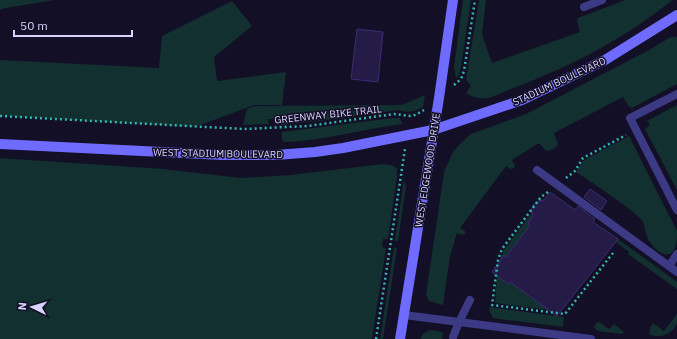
<svg xmlns="http://www.w3.org/2000/svg" width="677" height="339" font-family="'IBM Plex Sans',sans-serif">
<rect width="100%" height="100%" fill="#130f26"/>
<g fill="#12302f">
<polygon points="0,0 55,0 5,8 0,10"/>
<polygon points="463,0 471,0 461,66 459,75 456,78 454,67"/>
<path d="M479 0H486L482 34 492 63 580 32 577 21 578 18 625 0H673C654 14 634 29 613 41 574 65 531 81 489 98 480 99 474 98 466 93L471 86 466 80Z"/>
<polygon points="232,1 252,26 214,57 217,81 286,72 282,105 254,105 195,127 0,116 0,60 159,68 162,36"/>
<path d="M671 37H677V84L632 108 629 107 623 97 554 133 558 144C557 148 550 151 546 151L539 143 512 160 515 165 514 168 511 169 506 166 460 228 465 231V234L462 235 457 233 450 256 443 305 429 301 426 295 444 172 453 152 461 143 471 134 526 114 649 50Z"/>
<path d="M425 95 423 107C415 112 407 113 398 110L345 118 281 125V119H268L269 124 243 125 247 109 254 106 402 105Z"/>
<polygon points="677,105 677,190 645,129 650,125 648,122 646,122 647,121"/>
<path d="M393 118H400L402 124C363 129 323 141 284 142L282 140V132Z"/>
<path d="M629 136 677 231C677 239 677 257 664 254 658 253 649 242 647 237 645 232 645 226 643 222 639 213 588 180 576 172L582 162 586 159Z"/>
<polygon points="0,158 163,169 241,178 290,175 383,164 391,165 397,168 397,177 388,239 383,239 382,247 386,248 372,339 0,339"/>
<polygon points="404,179 406,187 398,241 395,241"/>
<polygon points="530,215 532,216 528,223 530,225 506,257 504,255 500,260 504,250"/>
<polygon points="618,239 677,282 677,289 628,254 629,252 616,242"/>
<polygon points="394,248 397,248 383,339 380,339"/>
<polygon points="497,276 508,284 510,282 549,310 495,303"/>
<polygon points="489,307 564,317 563,327 493,318 490,313"/>
<path d="M677 314C677 317 677 320 677 323 673 335 658 339 649 334L650 328 653 323 664 331Z"/>
<polygon points="599,322 609,329 614,324 624,332 622,334 598,331 594,327 596,323"/>
<polygon points="430,330 438,331 443,333 442,339 420,339 423,334"/>
</g>
<g fill="#241b47" stroke="#3b2d73">
<polygon points="357,29 383,32 378,82 351,79"/>
<polygon points="590,189 607,201 601,210 584,197"/>
<polygon points="550,192 575,210 578,206 595,219 593,222 618,239 557,316 510,282 508,284 492,272 504,255 506,257 530,225 528,223 533,216 531,211 533,205 538,201 544,200"/>
</g>
<g fill="none" stroke-linecap="round" stroke-linejoin="round">
<g stroke="#2fb8b0" stroke-width="2.5" stroke-dasharray="2 3" stroke-linecap="butt">
<polyline points="454,85 461,79 464,71 475,0"/>
<polyline points="0,116 244,129 308,126 394,114 410,116 415,115 424,110"/>
<polyline points="566,178 575,171 583,158 626,135"/>
<polyline points="548,192 541,197 502,249 498,260 492,305 565,314 613,253"/>
<polyline points="376,339 405,149"/>
</g>
<g stroke="#3d3a85" stroke-width="8">
<polyline points="584,7 602,0"/>
<polyline points="677,94 630,118 677,210"/>
<polyline points="537,170 677,272"/>
<polyline points="669,266 677,254"/>
<polyline points="470,300 459,322 591,339"/>
<polyline points="404,315 459,322 453,337"/>
</g>
<g stroke="#6f6bff" stroke-width="10">
<polyline points="0,144 223,155 276,155 315,152 343,148 433,130 522,100 605,60 677,15"/>
<polyline points="400,339 439,98 453,0"/>
</g>
</g>
<g text-anchor="middle" stroke-width="3" stroke-linejoin="round" paint-order="stroke">
<g font-size="10" fill="#d9d4ff" stroke="#130f26">
<text transform="translate(559 81) rotate(-25)" y="4">STADIUM BOULEVARD</text>
<text transform="translate(328 114) rotate(-6)" y="4">GREENWAY BIKE TRAIL</text>
<text transform="translate(218 153) rotate(1)" y="4">WEST STADIUM BOULEVARD</text>
<text transform="translate(427 170) rotate(-81)" y="4">WEST EDGEWOOD DRIVE</text>
</g>
</g>
<g transform="translate(32 307) rotate(275)" stroke="#130f26" stroke-width="3" paint-order="stroke">
<path d="M0-3L7 15L0 10L-7 15Z" fill="#d9d4ff"/>
<text y="-6" font-size="11" font-weight="bold" text-anchor="middle" fill="#d9d4ff">N</text>
</g>
<path d="M14 30v6h118v-6" fill="none" stroke="#d9d4ff" stroke-width="2"/>
<text x="20" y="30" font-size="12" fill="#d9d4ff" stroke="#130f26" stroke-width="3" paint-order="stroke">50 m</text>
</svg>
